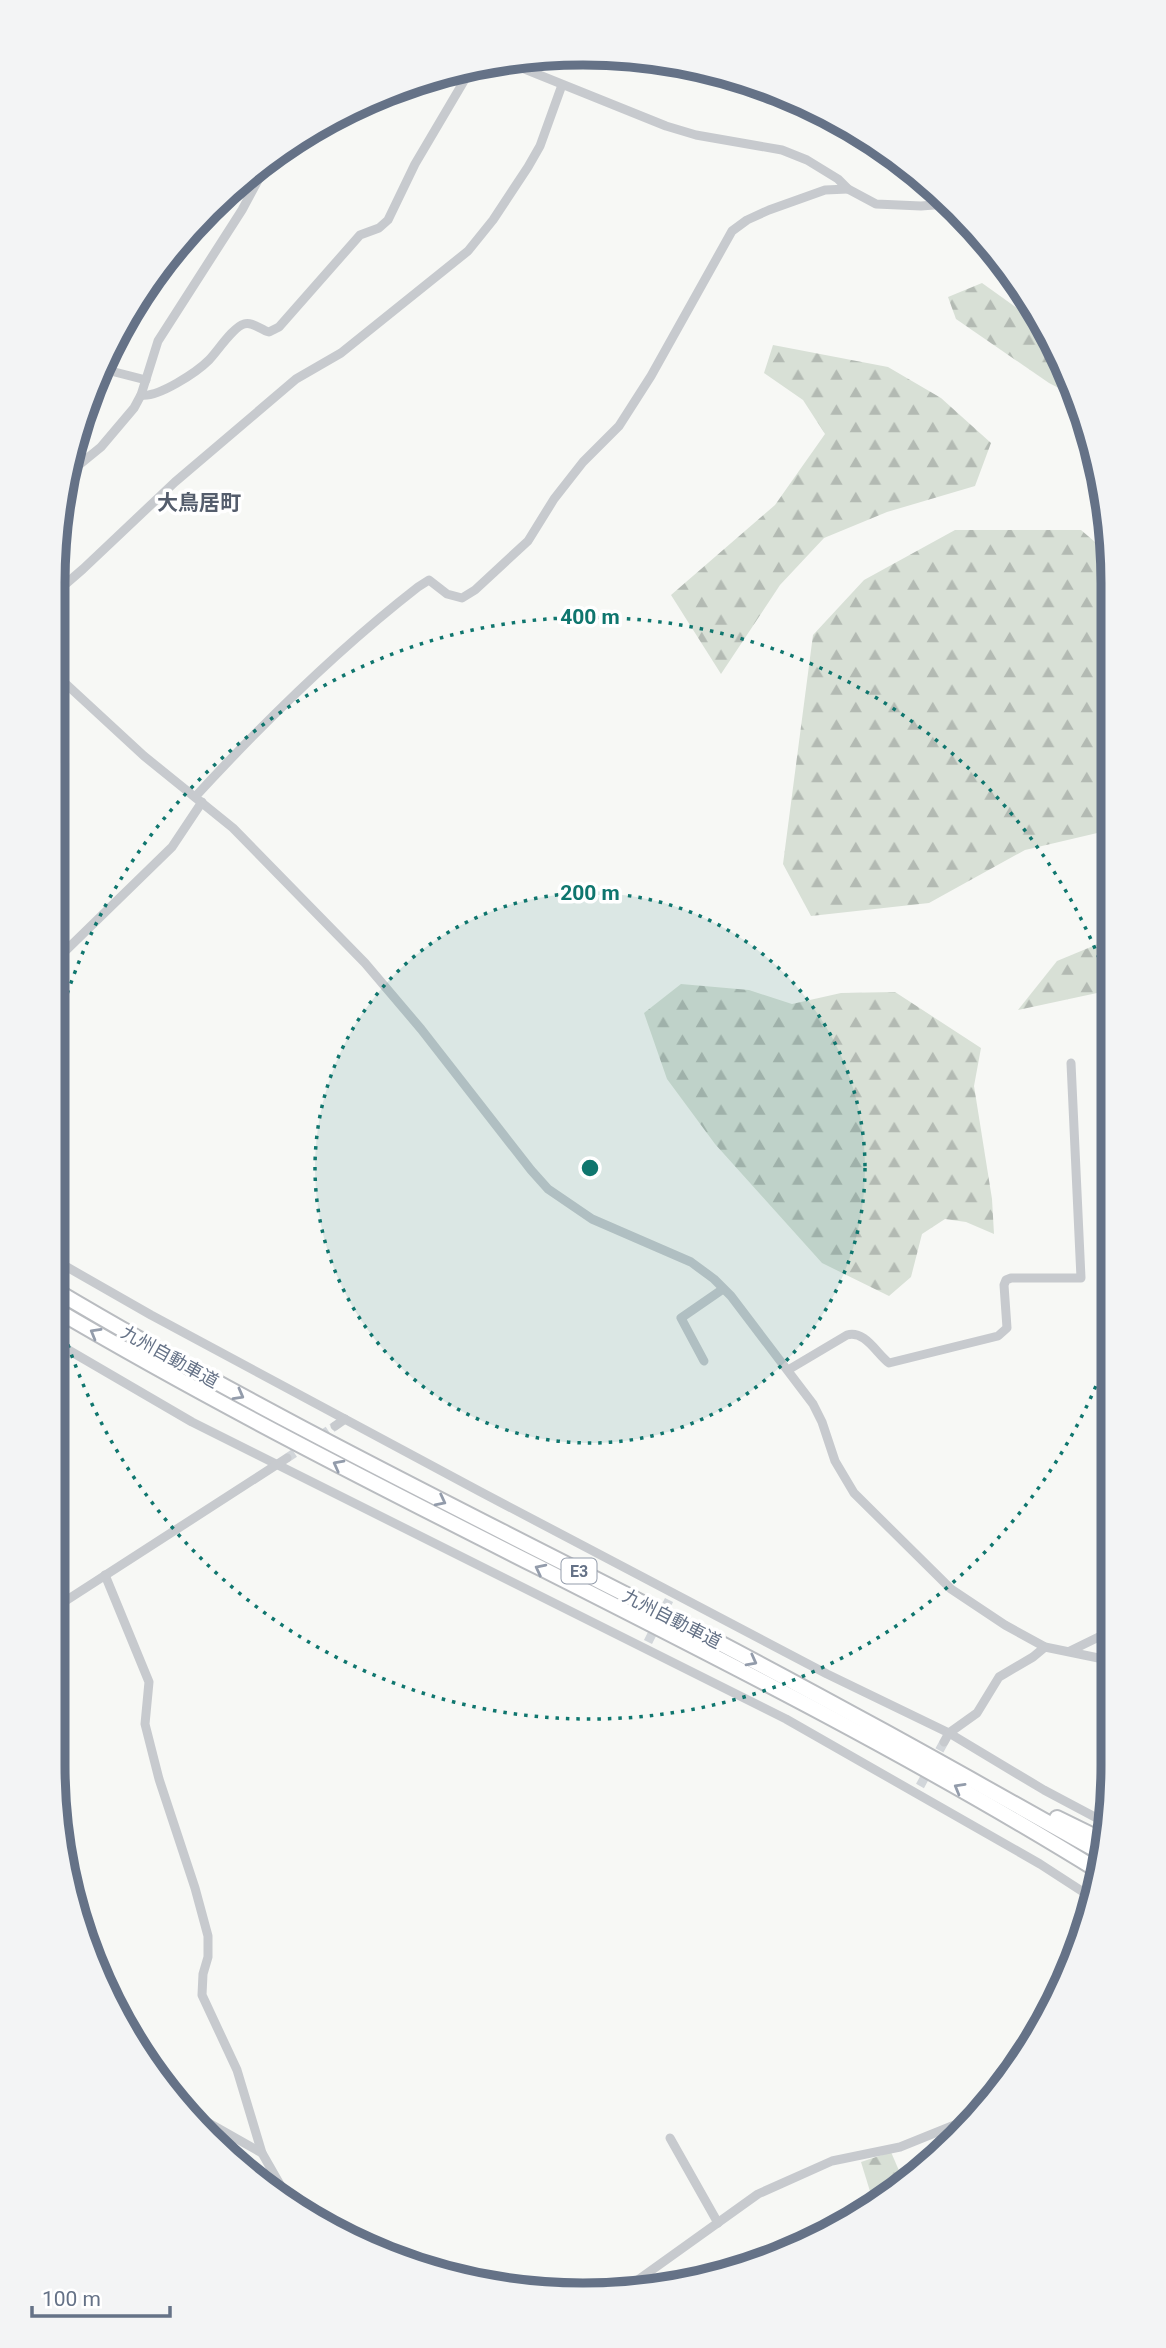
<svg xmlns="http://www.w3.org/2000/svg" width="1166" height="2348" font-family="Roboto,'Noto Sans JP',sans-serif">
<defs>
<pattern id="forest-firs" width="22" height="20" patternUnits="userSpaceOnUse" patternTransform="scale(1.75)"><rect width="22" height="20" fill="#d8e0d6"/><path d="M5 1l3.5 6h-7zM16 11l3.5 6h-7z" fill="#b3bab3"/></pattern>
</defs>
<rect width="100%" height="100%" fill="#f7f8f5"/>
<g fill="url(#forest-firs)">
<polygon points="982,283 1042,326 1073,380 1078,398 1049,383 956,319 948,297"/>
<polygon points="773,345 888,367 941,398 991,443 975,486 887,512 824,538 780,585 721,674 671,595 775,505 825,434 803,400 764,373"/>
<polygon points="955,530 1081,530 1109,554 1110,830 1025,850 929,903 811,916 783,864 813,635 864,580"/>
<polygon points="1110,939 1111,990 1018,1010 1057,961"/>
<polygon points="681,984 749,990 792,1004 841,993 895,992 981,1048 974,1086 992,1199 994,1234 966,1222 945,1219 922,1234 911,1277 889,1296 822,1263 715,1144 667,1079 644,1013"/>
<polygon points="891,2152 903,2180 873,2201 861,2162"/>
</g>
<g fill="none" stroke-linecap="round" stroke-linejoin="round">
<g stroke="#d2d6da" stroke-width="9" stroke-dasharray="9 4.5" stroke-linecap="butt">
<polyline points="287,1458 335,1426"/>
<polyline points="648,1642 669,1600"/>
<polyline points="920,1786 944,1742"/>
</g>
<g stroke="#b9bcc0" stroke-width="18">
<g id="highway">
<path d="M53 1289C251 1407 457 1508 662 1613 812 1690 958 1772 1105 1855"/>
<path d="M53 1308C395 1510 764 1663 1102 1873"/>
<polyline points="1057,1818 1106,1842"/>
</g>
</g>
<g stroke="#c7cace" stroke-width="9">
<polyline points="502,60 666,126 696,135 782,150 807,160 838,179 848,189 876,204 921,206 947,204"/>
<polyline points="99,368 146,380"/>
<path d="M141 395C158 398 197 372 209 360 217 352 233 327 244 324 252 321 261 330 269 332L279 327 360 235 379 228 388 220 415 164 474 64"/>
<polyline points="63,478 101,447 134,408 141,395 158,341 242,210 271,156"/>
<polyline points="53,595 83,569 175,482 296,379 341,353 468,251 493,220 528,167 540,146 562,85"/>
<polyline points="53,672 144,756 233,828 365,963 421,1029 531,1170 548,1189 592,1219 691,1262 714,1279 731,1296 813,1404 822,1422 835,1461 854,1493 951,1589 1005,1625 1045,1647 1113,1661"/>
<path d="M195 797C264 722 337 650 418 587L429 580 447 594 462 598 475 590 528 541 554 499 583 462 619 426 651 376 732 231 747 220 769 210 825 190 848 189"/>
<polyline points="53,963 172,847 202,802"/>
<polyline points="53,1259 151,1315 479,1491 827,1674 949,1733 1044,1790 1108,1824"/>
<polyline points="53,1341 192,1422 786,1719 1040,1864 1094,1899"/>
<polyline points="704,1361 681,1318 723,1289"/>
<polyline points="53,1366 69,1352"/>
<path d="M788 1370 847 1335C865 1330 876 1353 889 1363L998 1336 1007 1328 1004 1285 1006 1280 1011 1278H1081L1071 1063"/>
<polyline points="335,1426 345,1419"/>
<polyline points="105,1575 149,1682 145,1724 159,1779 195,1888 208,1936 208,1957 203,1974 202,1995 237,2070 262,2153 294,2209"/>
<polyline points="53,1609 287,1458"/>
<polyline points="1070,1651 1113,1630"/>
<polyline points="944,1742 949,1733 977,1713 999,1677 1033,1657 1045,1647"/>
<polyline points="184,2109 262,2153"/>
<polyline points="670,2138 718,2223"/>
<polyline points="624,2290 758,2194 832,2161 900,2147 957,2124 975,2119"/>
</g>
<use href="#highway" stroke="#fff" stroke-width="14"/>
</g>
<defs><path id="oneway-chevron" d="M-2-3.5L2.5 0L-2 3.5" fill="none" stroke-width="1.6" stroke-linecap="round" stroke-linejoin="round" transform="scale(1.75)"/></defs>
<g stroke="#939cab">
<use href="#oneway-chevron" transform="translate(95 1333) rotate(-150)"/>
<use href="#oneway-chevron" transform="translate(239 1395) rotate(29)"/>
<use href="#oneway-chevron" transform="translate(338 1465) rotate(-152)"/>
<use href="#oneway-chevron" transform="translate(441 1501) rotate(27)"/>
<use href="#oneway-chevron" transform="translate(540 1569) rotate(-153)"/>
<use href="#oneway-chevron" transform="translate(752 1661) rotate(28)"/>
<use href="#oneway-chevron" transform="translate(959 1788) rotate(-150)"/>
</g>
<circle cx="590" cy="1168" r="275" fill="#0f766e" fill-opacity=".12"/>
<g fill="none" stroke="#0f766e" stroke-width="3.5" stroke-dasharray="3.5 7">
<circle cx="590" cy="1168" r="275"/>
<path d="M1111 1347A551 551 0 0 1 53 1292M53 1044A551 551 0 0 1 1109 984"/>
</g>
<g text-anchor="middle" stroke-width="7" stroke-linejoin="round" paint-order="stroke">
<rect fill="#fff" stroke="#939cab" stroke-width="2" x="561.5" y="1558.5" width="35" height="25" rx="5"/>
<g font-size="16" font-weight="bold" fill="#657287">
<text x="579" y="1577">E3</text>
</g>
<g font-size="18" fill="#657287" stroke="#fff">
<text transform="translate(170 1357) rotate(29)" y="6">九州自動車道</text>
<text transform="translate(672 1619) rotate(27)" y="6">九州自動車道</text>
</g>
<g font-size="21" font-weight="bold" fill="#545d6c" stroke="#fff">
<text x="199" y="510">大鳥居町</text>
</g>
</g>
<path d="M0 0H1166V2348H0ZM583 65H583A518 518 0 0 1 1101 583V1765A518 518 0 0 1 583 2283H583A518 518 0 0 1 65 1765V583A518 518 0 0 1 583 65Z" fill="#f3f4f5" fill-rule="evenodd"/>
<path fill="none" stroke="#657287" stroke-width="9" d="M583 65H583A518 518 0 0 1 1101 583V1765A518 518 0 0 1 583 2283H583A518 518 0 0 1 65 1765V583A518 518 0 0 1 583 65Z"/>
<circle cx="590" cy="1168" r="10" fill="#0f766e" stroke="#fff" stroke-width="3.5"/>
<g font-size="21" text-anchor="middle" font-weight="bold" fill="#0f766e" stroke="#fff" stroke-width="7" stroke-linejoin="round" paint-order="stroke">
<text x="590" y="624">400 m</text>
<text x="590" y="900">200 m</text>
</g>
<path d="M32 2306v10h138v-10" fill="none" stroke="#657287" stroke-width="3.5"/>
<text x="42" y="2306" font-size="21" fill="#657287" stroke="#ffffff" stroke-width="5" paint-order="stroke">100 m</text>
</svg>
